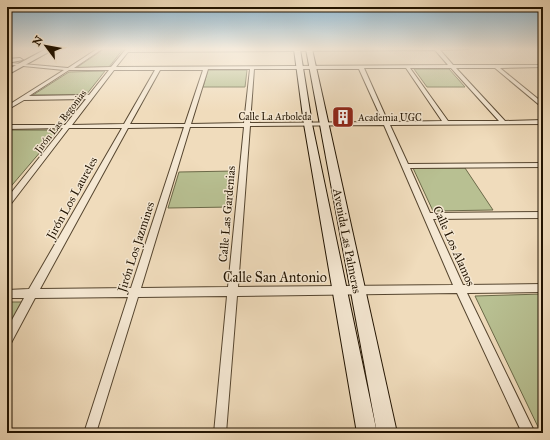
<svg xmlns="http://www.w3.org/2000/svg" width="550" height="440" font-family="'IM FELL Great Primer',serif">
<rect width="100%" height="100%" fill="#f0dcbc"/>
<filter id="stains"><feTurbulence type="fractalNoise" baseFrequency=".005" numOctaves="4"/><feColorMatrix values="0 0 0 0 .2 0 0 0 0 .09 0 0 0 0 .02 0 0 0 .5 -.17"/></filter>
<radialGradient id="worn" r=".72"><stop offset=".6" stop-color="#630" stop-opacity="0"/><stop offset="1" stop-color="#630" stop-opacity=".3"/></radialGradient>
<g fill="#b8c092" stroke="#6c6a49">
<polygon points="104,49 123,49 109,67 76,68"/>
<polygon points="414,69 449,69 465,87 427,87"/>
<polygon points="208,70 247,70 245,87 203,87"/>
<polygon points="105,71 86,95 33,95 69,72"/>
<polygon points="7,130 59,130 7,191"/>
<polygon points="413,168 465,168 493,210 433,211"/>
<polygon points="235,171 232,207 168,208 179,172"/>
<polygon points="543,294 543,433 541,433 475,296"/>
<polygon points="7,302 23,302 7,329"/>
</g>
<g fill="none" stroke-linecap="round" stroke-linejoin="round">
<g stroke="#55452f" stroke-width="2">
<path id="street" d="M97 49H102L74 68 111 67 126 49H469L440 50 453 65H543V67L500 68 543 103V108L495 68H456L505 121 543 120V124L390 125 408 164 543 163V167L410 168 430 213 543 212V218L433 219 463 285 543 284V292L467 293 535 433H522L457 293 237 296 226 433H214L227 296 138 297 96 433H84L128 297 35 298 11 343 7 344V329L24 298H7V290L29 289 122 128H69L10 205 7 206V198L63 128 7 129V125H65L86 99 24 100 7 110V106L64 70 13 65H11V63L68 68ZM435 50 448 65 116 67 128 52ZM364 68H406L442 121 388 122ZM410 68H451L499 121H448ZM208 69H250L244 123 191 124ZM254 69H359L383 122 250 123ZM69 70H109L89 95 29 96ZM114 70H155L124 124 72 125ZM160 70H203L185 124H130ZM384 125 453 285 238 287 250 126ZM184 127 131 288 40 289 128 128ZM190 127H244L228 287 141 288Z"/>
</g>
<g stroke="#211300" stroke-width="2">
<g id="secondary">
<polygon points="46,49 54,49 7,75 7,70"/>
<polygon points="294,49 300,49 312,124 377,433 357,433 304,124"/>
<polygon points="306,49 312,49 397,433 377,433"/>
<polygon points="7,59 20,58 23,60 7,63"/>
</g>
</g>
<use href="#street" fill="#f5e8d3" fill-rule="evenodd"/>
<use href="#secondary" fill="#f5e8d3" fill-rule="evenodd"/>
</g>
<linearGradient id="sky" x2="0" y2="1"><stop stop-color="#89b7d4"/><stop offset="0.44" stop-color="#f8efe1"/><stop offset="1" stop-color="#f8efe1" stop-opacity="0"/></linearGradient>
<rect width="550" height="111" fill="url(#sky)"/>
<defs>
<g id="building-square" transform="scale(1.15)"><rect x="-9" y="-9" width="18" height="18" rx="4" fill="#8f2418" stroke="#f5e8d3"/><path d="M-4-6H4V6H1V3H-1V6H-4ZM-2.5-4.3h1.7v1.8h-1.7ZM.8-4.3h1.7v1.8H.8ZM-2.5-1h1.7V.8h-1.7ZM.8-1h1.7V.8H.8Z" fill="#fff"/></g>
</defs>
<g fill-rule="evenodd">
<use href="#building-square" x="343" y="117"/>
</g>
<g text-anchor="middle" stroke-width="3" stroke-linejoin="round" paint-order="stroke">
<g font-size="10" fill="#211300" stroke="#f5e8d3">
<text x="275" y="120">Calle La Arboleda</text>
<text transform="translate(60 121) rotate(-52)" y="4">Jirón Las Begonias</text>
</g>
<g font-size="10" fill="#211300" stroke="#f5e8d3" text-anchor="start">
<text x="358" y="121">Academia UGC</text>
</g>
<g font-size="12" fill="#211300" stroke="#f5e8d3">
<text transform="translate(72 198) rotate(-61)" y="4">Jirón Los Laureles</text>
<text transform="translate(227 214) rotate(-85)" y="4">Calle Las Gardenias</text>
<text transform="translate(347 241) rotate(79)" y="4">Avenida Las Palmeras</text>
<text transform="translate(454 246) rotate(66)" y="4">Calle Los Alamos</text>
<text transform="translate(136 247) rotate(-72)" y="4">Jirón Los Jazmines</text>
</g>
<g font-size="14" fill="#211300" stroke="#f5e8d3">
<text x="275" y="282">Calle San Antonio</text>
</g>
</g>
<rect width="550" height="440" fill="none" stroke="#f0dcbc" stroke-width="24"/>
<rect x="8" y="8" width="534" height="424" fill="none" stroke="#211300" stroke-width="2"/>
<rect x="12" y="12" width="526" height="416" fill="none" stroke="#211300"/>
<g transform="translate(46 46) rotate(302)" stroke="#f5e8d3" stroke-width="3" paint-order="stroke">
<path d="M0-3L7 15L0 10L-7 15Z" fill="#211300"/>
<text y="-6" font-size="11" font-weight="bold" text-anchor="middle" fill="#211300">N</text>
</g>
<rect width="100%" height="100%" filter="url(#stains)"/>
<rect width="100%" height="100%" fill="url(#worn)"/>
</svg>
